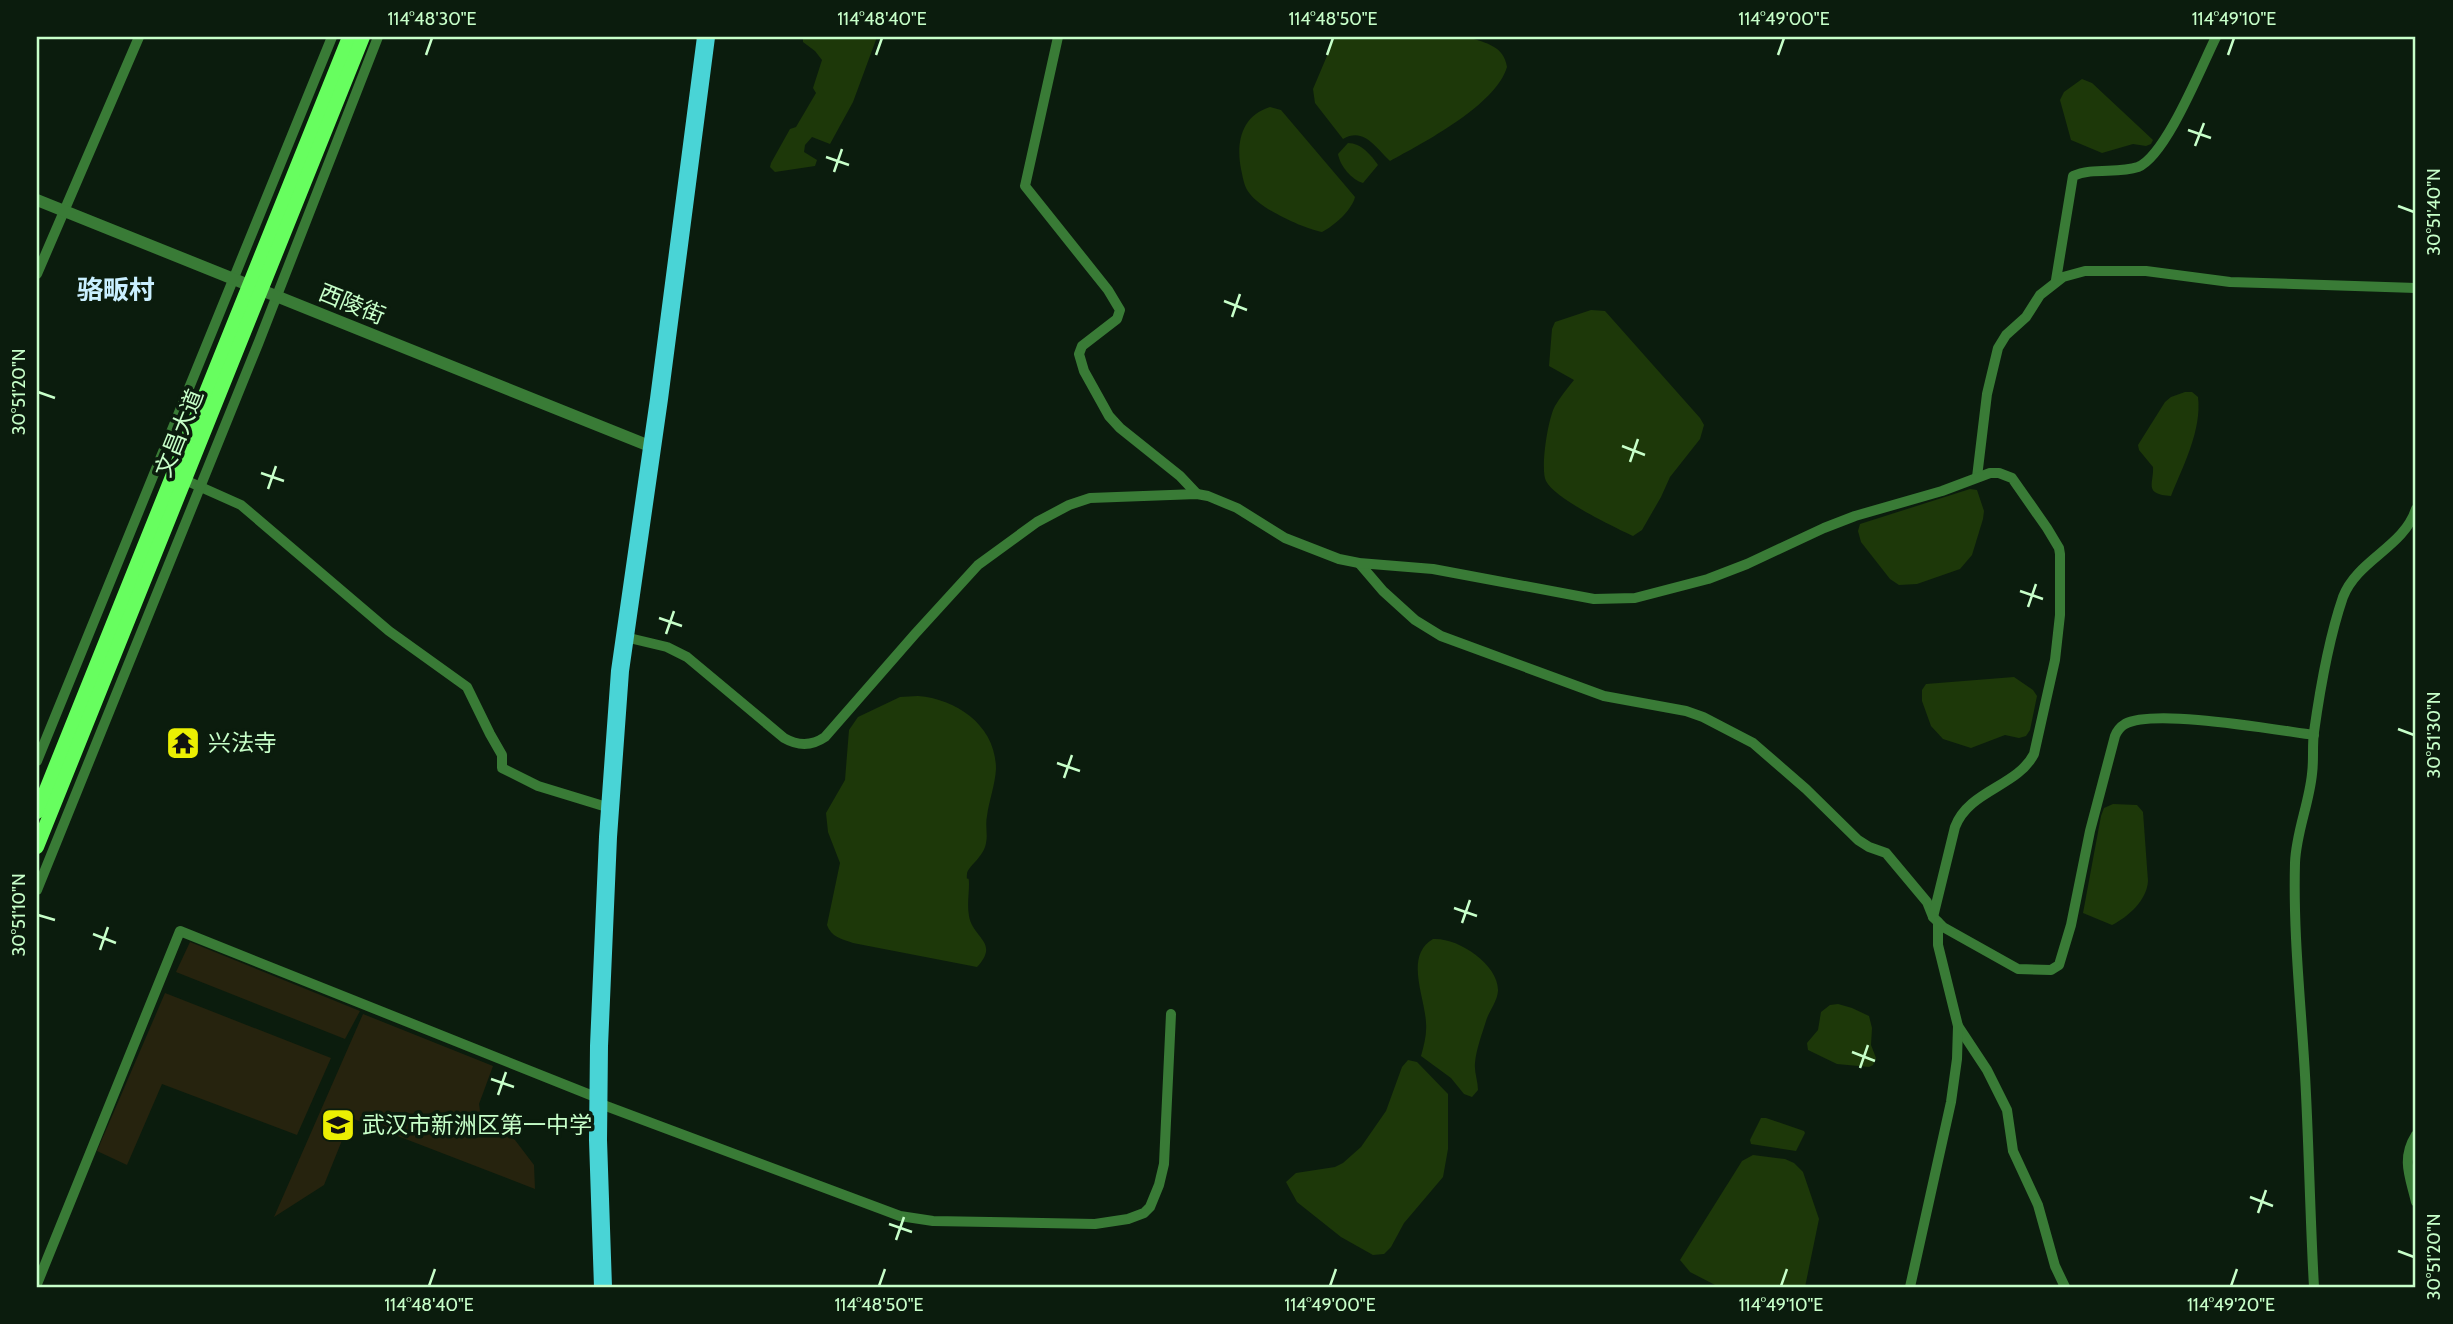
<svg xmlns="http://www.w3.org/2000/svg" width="2453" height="1324" font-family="Cabin,'Noto Sans SC',sans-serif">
<rect width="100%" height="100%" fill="#0b1c0d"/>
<g fill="#26230e">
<polygon points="190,942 360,1011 345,1039 176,972"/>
<polygon points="165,993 331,1058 297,1135 162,1084 127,1165 97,1151"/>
<polygon points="363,1014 493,1066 479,1104 481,1118 515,1140 534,1165 535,1189 351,1118 324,1185 274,1217"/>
</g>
<g fill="#1d3809">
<polygon points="803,37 877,37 853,102 830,144 812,137 805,145 804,152 817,160 815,166 775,172 770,167 771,163 790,129 796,127 816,93 813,88 822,60 815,51 803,42"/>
<path d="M1335 37H1468C1486 43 1504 46 1507 67 1496 105 1423 143 1390 161 1375 147 1364 127 1343 139L1315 103 1313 89Z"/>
<polygon points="2082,79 2092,83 2153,140 2151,144 2146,146 2133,144 2102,153 2071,140 2060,100 2064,92"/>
<path d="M1270 107 1281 110 1355 197C1352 210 1334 226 1322 232 1304 229 1261 209 1250 194 1244 187 1243 178 1241 169 1236 143 1241 116 1270 107Z"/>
<path d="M1348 143C1361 143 1371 155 1378 165L1363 183C1352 180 1340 166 1338 154Z"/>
<path d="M1591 310 1605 311 1700 418 1704 425 1700 439 1670 477 1661 497 1642 530 1633 536C1614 527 1555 499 1546 481 1540 469 1548 418 1555 406 1560 397 1567 389 1574 380L1549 366 1552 329 1555 322Z"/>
<path d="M2185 392H2192L2198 397C2202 430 2183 466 2171 496 2143 494 2154 484 2153 467L2139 450 2138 445 2165 402 2171 397Z"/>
<polygon points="1970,489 1977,490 1984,511 1983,519 1972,555 1960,569 1917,584 1899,585 1890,579 1861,542 1858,531 1860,524"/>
<polygon points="2014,677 2033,690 2037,696 2030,730 2026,736 2019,738 2005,735 1971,748 1943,739 1931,726 1922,701 1922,690 1926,684"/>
<path d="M918 696C957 699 996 726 996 769 995 785 989 801 987 816 985 825 988 835 986 843 984 857 967 867 967 874 966 884 969 873 969 884 969 894 967 905 969 916 973 939 1000 942 977 967L853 943C842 939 831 937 827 925L840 863 828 832 826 813 845 780 849 730 858 717 900 697Z"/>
<path d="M2113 804 2137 805 2143 812 2148 881C2147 900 2128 917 2112 925L2083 913 2101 816 2104 808Z"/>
<path d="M1433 939C1457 937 1499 964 1498 991 1497 1002 1489 1011 1486 1021 1482 1034 1476 1050 1475 1063 1474 1072 1478 1081 1478 1090L1472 1097 1464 1094 1451 1078 1421 1056C1424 1045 1427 1034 1426 1023 1425 997 1404 956 1433 939Z"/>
<polygon points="1838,1004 1852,1008 1869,1016 1872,1028 1871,1045 1876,1058 1873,1065 1869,1067 1837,1064 1808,1050 1807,1043 1818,1030 1821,1012 1830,1005"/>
<polygon points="1408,1060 1417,1062 1448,1094 1448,1149 1443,1177 1404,1223 1391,1247 1384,1254 1373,1255 1341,1237 1297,1202 1286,1182 1296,1173 1335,1167 1343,1163 1361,1147 1386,1111 1402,1067"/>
<polygon points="1761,1118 1766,1118 1804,1131 1805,1133 1796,1151 1751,1144 1750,1140"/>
<polygon points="1753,1155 1785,1159 1794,1163 1803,1172 1819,1219 1805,1287 1719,1287 1690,1272 1680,1260 1742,1161"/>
</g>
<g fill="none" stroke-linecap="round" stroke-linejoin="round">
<g stroke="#397b36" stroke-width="10">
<polyline points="1058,37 1025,186 1108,290 1120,310 1117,319 1082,346 1079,354 1084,371 1109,416 1120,428 1180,476 1197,494"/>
<polyline points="37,274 139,37"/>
<path d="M2056 280 2073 176C2093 167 2118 174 2138 167 2166 156 2202 65 2216 37"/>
<polyline points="1977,477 1987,394 1998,348 2006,335 2026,317 2040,295 2063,277 2085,271 2146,271 2230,282 2416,288"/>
<polyline points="185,480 241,505 389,631 467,687 490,734 502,755 502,768 538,786 610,808"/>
<path d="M1359 563 1383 591 1415 620 1441 636 1604 696 1686 711 1703 717 1753 743 1806 789 1858 840 1869 847 1886 853 1927 902 1933 917 1943 927 2018 969 2051 970 2059 965 2071 925 2090 831 2115 736C2117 731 2120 727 2125 724 2154 708 2276 730 2314 735"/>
<path d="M625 637 667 647 687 657 784 738C798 746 812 746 825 737L915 634 978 565 1037 522 1069 505 1090 498 1197 494 1208 496 1237 508 1285 538 1339 559 1359 563 1433 569 1594 599 1635 598 1708 579 1747 564 1824 528 1855 516 1942 491 1990 473H1999L2012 478 2047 528 2059 548 2060 554V615L2055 660 2034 754C2017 787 1969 790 1955 827L1933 917"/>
<polyline points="37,761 332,37"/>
<polyline points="37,890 258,344 378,37"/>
<polyline points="1958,1026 1987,1070 2007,1110 2013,1151 2038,1205 2055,1266 2065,1287"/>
<polyline points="598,1103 900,1216 933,1221 1095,1224 1128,1219 1144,1213 1150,1207 1159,1185 1164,1164 1171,1014"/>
<path d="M2416 1135C2401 1159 2410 1176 2416 1202"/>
<polyline points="37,1284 180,931 598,1098"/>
<polyline points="1910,1287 1951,1102 1957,1059 1958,1026 1938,945 1938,922"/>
<path d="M2314 1287C2310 1217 2309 1146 2305 1075 2301 1004 2293 934 2295 863 2296 833 2309 804 2312 774 2314 760 2312 746 2314 732 2320 689 2329 638 2343 597 2357 560 2404 547 2416 509"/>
</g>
<polyline stroke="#397b36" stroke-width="12" points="37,200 652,447"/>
<g stroke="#67fe5f" stroke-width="14">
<polyline points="37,812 349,37"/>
<polyline points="37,847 363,37"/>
</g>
<polyline stroke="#49d4d6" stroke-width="18" points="603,1287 598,1140 599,1046 608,837 620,671 659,399 706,37"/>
</g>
<path fill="none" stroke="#c7ffc9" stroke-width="2.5" d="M426 55 432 38M876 55 882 38M1327 55 1333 38M1778 55 1784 38M2228 55 2234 38M2188 130 2211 138M2195 146 2204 123M826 157 849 165M834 172 842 149M2398 206 2414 212M1224 301 1247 310M1232 317 1240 294M38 392 55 398M1622 446 1645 455M1630 462 1638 439M261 473 284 481M268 489 276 466M2020 591 2043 599M2028 607 2036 584M659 618 682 626M666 634 674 611M2398 729 2414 735M1057 763 1080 771M1064 778 1072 755M1454 908 1477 916M38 915 55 920M1462 923 1470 900M93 934 116 943M100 950 108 927M1852 1052 1875 1061M1860 1068 1868 1045M491 1079 514 1087M498 1095 506 1072M2250 1197 2273 1206M2258 1213 2266 1190M889 1224 912 1232M896 1240 904 1217M2398 1251 2414 1257M429 1286 435 1269M879 1286 885 1269M1330 1286 1336 1269M1781 1286 1787 1269M2231 1286 2237 1269"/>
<defs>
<g id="temple-square" transform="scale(1.75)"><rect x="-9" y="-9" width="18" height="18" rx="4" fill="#ebef02" stroke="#0b1c0d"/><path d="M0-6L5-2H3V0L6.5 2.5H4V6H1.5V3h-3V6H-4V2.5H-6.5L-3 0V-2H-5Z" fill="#111"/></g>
<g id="school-square" transform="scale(1.75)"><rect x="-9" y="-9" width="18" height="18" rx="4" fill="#ebef02" stroke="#0b1c0d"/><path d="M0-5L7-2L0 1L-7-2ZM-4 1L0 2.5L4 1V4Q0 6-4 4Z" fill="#111"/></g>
</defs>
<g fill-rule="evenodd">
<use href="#temple-square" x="183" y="743"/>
<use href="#school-square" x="338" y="1125"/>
</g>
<g text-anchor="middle" stroke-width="7" stroke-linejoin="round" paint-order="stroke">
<g font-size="23" fill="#c7ffc9" stroke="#0b1c0d">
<text transform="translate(352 304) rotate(22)" y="8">西陵街</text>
<text transform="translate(179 433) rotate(-68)" y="8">文昌大道</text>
</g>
<g font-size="23" fill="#c7ffc9" stroke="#0b1c0d" text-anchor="start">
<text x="208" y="751">兴法寺</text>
<text x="362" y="1133">武汉市新洲区第一中学</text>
</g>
<g font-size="26" font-weight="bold" fill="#c9efff" stroke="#0b1c0d">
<text x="116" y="299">骆畈村</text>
</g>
</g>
<rect width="2453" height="1324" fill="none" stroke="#0b1c0d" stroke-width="77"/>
<rect x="38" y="38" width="2376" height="1248" fill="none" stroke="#c7ffc9" stroke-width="2.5"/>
<g font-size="18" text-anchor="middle" fill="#c7ffc9">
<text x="432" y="25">114°48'30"E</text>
<text x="882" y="25">114°48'40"E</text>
<text x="1333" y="25">114°48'50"E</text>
<text x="1784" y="25">114°49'00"E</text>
<text x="2234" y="25">114°49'10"E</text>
<text transform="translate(2434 212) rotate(-90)" y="6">30°51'40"N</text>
<text transform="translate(19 392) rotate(-90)" y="6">30°51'20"N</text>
<text transform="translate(2434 735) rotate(-90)" y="6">30°51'30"N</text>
<text transform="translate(19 915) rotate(-90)" y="6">30°51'10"N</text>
<text transform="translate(2434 1257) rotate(-90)" y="6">30°51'20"N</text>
<text x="429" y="1311">114°48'40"E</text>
<text x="879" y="1311">114°48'50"E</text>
<text x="1330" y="1311">114°49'00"E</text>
<text x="1781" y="1311">114°49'10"E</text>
<text x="2231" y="1311">114°49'20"E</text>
</g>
</svg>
